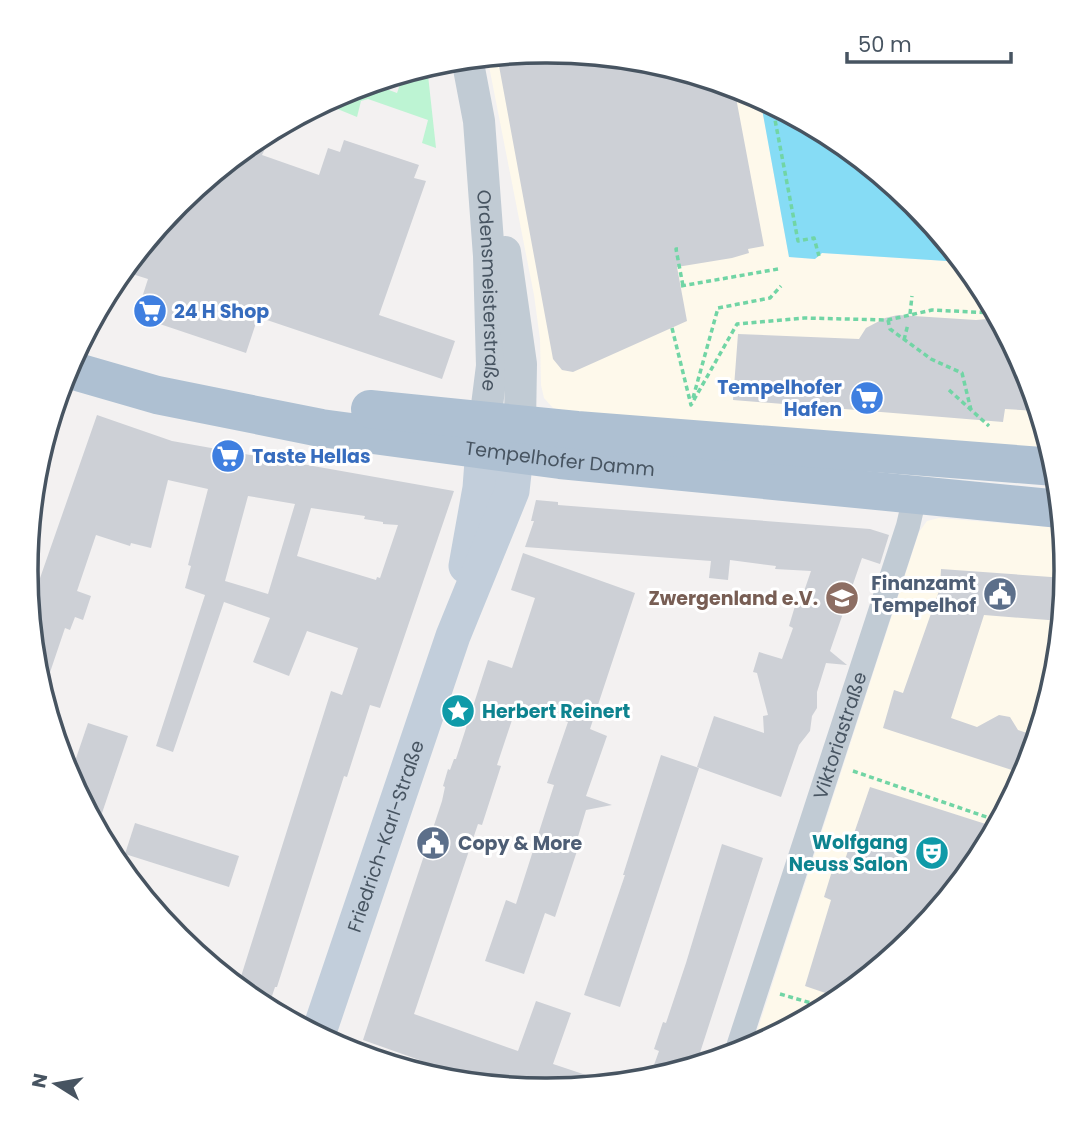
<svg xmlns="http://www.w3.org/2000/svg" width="1092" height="1140" font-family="Poppins,sans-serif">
<rect width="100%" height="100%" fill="#f3f1f1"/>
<g fill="#fef9eb">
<polygon points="546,50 648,60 745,90 760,98 789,257 814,259 822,253 962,262 978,282 1026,371 1051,453 560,410 553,408 544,398 541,385 540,339 534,295 487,56"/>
<polygon points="939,518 1062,528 1066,570 1056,672 1026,769 978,859 913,938 834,1002 752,1047 919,532 927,521"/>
</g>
<polygon fill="#bdf4d3" points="427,66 436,148 422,143 428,120 368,99 361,101 357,117 323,103 347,90 370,83 397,93 404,73"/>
<polygon fill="#86dcf5" points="760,98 835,138 914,203 962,262 822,253 815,259 789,257"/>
<g fill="#cdd0d6" fill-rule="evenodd">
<polygon points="546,50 648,60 734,87 764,246 748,249 749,253 732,258 677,267 687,321 573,372 562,370 553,359 497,55"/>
<polygon points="275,128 262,155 319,175 328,148 340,152 344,140 419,165 414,178 426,181 379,315 455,341 442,379 258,317 246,353 136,316 148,279 129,273 135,256 179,202 258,138"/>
<polygon points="898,315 976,320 998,318 1026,371 1038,411 1005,409 1003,422 733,400 738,334 859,339 866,328 885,318"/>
<path d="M97 415 172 441 454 491 380 708 370 705 347 777 344 776 277 987H275L268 1008 238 986 331 691 342 695 358 648 307 631 289 676 253 662 270 618 224 602 173 752 156 746 205 595 185 588 191 566 188 565 208 489 168 480 151 548 131 543 130 546 96 535 77 591 91 596 83 620 75 617 70 630 65 628 43 693 36 671 31 623 38 603 32 601ZM248 496 295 504 268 594 225 581ZM311 508 365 516 364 519 383 522V524L398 525 380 578 377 577 376 580 297 556Z"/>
<polygon points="536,500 558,502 558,505 870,529 889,535 880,564 862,558 830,651 847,665 826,663 817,692 817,708 812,716 810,731 799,745 781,797 697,767 714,716 764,733 763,716 768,715 757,673 753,672 759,652 782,659 793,628 789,626 795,606 799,606 811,571 775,569 776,566 730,560 728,580 709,578 711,561 525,547 534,521 531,521"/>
<polygon points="523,553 635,593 590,729 607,736 586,796 612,805 586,810 577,840 580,842 555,917 545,913 524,974 485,961 506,900 516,904 554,785 547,783 568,722 517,705 497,765 501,766 482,825 478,824 414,1014 518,1051 536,1001 571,1013 553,1064 610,1083 546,1090 487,1084 363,1040 442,801 445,787 443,786 448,769 450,770 454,759 456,759 488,660 512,668 535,598 511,590"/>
<polygon points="941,569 1065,578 1061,621 984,615 951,718 977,727 999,715 1010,717 1018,730 1036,736 1024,774 883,728 894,690 903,693 940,588"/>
<polygon points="88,723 128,736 97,828 70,776"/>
<polygon points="661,755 699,768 620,1007 584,995 625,875 623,875"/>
<polygon points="870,787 995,827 978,859 913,938 840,998 805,986 831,900 824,897 832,871 840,874"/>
<polygon points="135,823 239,856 229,887 125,854"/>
<polygon points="722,844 763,858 696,1065 649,1079 659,1051 654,1049 663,1022 666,1023 686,963"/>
</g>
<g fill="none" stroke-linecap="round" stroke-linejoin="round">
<g stroke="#71d5a5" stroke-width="3.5" stroke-dasharray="5 3.5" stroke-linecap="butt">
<polyline points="772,104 798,241 814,238 819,256"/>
<polyline points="678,249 676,249 683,286"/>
<polyline points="681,286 778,269"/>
<polyline points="910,314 912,296"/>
<polyline points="888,320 890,329 931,359 962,373 971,410"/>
<polyline points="672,328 691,405 737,324 804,318 888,320 932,310 994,313 994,311"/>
<polyline points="904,340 908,324"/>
<polyline points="949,390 989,426"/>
<polyline points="693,398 718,308 770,298 781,286"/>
<polyline points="853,771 998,821"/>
<polyline points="780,994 825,1007"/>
</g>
<path stroke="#c1cbd4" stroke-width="24" id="s1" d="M736 1053 908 526 915 496"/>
<g stroke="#c1cbd4" stroke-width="32">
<path id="s2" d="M467 58 479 121 489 256 492 366 485 421"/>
<polyline points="505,252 521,364 520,424"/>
</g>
<g stroke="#c2cedb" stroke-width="35">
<polyline points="466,566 480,488 485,421"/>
<path id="s3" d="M318 1035 453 636 512 491 519 428"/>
</g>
<g stroke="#aec0d2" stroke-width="38">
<path id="s4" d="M67 369 157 395 321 428 560 460 1060 509"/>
<polyline points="370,409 577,430 1055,467"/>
</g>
</g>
<defs>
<g id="supermarket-disc" transform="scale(1.75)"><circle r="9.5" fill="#3f7fe0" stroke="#fff"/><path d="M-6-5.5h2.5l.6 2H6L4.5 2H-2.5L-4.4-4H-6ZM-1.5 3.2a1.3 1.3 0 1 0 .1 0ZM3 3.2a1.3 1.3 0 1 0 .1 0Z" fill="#fff"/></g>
<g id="civic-disc" transform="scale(1.75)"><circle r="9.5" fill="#5c6f8a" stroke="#fff"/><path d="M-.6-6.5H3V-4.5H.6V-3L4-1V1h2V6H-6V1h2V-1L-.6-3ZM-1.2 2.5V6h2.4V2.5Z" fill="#fff"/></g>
<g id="school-disc" transform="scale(1.75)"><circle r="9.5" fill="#8d6e63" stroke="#fff"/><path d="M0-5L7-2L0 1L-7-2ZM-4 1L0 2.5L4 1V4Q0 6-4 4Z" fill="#fff"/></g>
<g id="sight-disc" transform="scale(1.75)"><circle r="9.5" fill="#0f9aa8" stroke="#fff"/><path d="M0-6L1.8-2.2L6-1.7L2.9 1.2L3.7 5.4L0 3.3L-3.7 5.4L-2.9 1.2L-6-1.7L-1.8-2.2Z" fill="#fff"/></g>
<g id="theatre-disc" transform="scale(1.75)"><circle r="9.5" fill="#0f9aa8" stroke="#fff"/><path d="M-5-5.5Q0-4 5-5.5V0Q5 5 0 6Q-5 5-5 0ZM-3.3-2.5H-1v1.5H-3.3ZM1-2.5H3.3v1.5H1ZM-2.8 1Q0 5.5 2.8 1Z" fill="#fff"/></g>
</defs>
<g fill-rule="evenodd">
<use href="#supermarket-disc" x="150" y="311"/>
<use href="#supermarket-disc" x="867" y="398"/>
<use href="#supermarket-disc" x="228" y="456"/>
<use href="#civic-disc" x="1000" y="594"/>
<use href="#school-disc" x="842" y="598"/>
<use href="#sight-disc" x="458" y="711"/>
<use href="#civic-disc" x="433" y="843"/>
<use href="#theatre-disc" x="932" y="853"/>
</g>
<g text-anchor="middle" stroke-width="6" stroke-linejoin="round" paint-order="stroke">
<g font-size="19" fill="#475461" stroke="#fff">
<text dy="7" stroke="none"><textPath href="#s2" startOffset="234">Ordensmeisterstraße</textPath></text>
<text dy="7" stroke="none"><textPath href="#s4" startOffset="502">Tempelhofer Damm</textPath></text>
<text dy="7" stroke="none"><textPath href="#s1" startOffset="334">Viktoriastraße</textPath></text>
<text dy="7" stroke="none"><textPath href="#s3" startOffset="210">Friedrich-Karl-Straße</textPath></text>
</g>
<g font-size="19" font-weight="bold" fill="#366cbe" stroke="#fff" text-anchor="start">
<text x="174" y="318">24 H Shop</text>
<text x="842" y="394" text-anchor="end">Tempelhofer<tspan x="842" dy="22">Hafen</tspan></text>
<text x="252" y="463">Taste Hellas</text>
</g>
<g font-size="19" font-weight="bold" fill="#4e5e75" stroke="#fff" text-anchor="end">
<text x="976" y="590">Finanzamt<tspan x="976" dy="22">Tempelhof</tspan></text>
<text x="458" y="850" text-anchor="start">Copy &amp; More</text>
</g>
<g font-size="19" font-weight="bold" fill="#785e54" stroke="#fff" text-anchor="end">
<text x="818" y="605">Zwergenland e.V.</text>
</g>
<g font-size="19" font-weight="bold" fill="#0d838f" stroke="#fff" text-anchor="start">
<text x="482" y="718">Herbert Reinert</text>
<text x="908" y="849" text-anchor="end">Wolfgang<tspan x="908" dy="22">Neuss Salon</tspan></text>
</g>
</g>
<path d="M0 0H1092V1140H0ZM545 63H547A507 507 0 0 1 1054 570V571A507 507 0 0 1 547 1078H545A507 507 0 0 1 38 571V570A507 507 0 0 1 545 63Z" fill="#fff" fill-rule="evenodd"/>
<path fill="none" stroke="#475461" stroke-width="3.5" d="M545 63H547A507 507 0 0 1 1054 570V571A507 507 0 0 1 547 1078H545A507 507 0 0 1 38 571V570A507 507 0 0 1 545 63Z"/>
<g transform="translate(56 1084) rotate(281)" stroke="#ffffff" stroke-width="5" paint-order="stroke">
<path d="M0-5L12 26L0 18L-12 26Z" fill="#475461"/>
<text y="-10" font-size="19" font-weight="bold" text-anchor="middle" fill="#475461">N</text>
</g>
<path d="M847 52v10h164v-10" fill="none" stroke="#475461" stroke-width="3.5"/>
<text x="858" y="52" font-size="21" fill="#475461" stroke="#ffffff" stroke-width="5" paint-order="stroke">50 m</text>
</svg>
